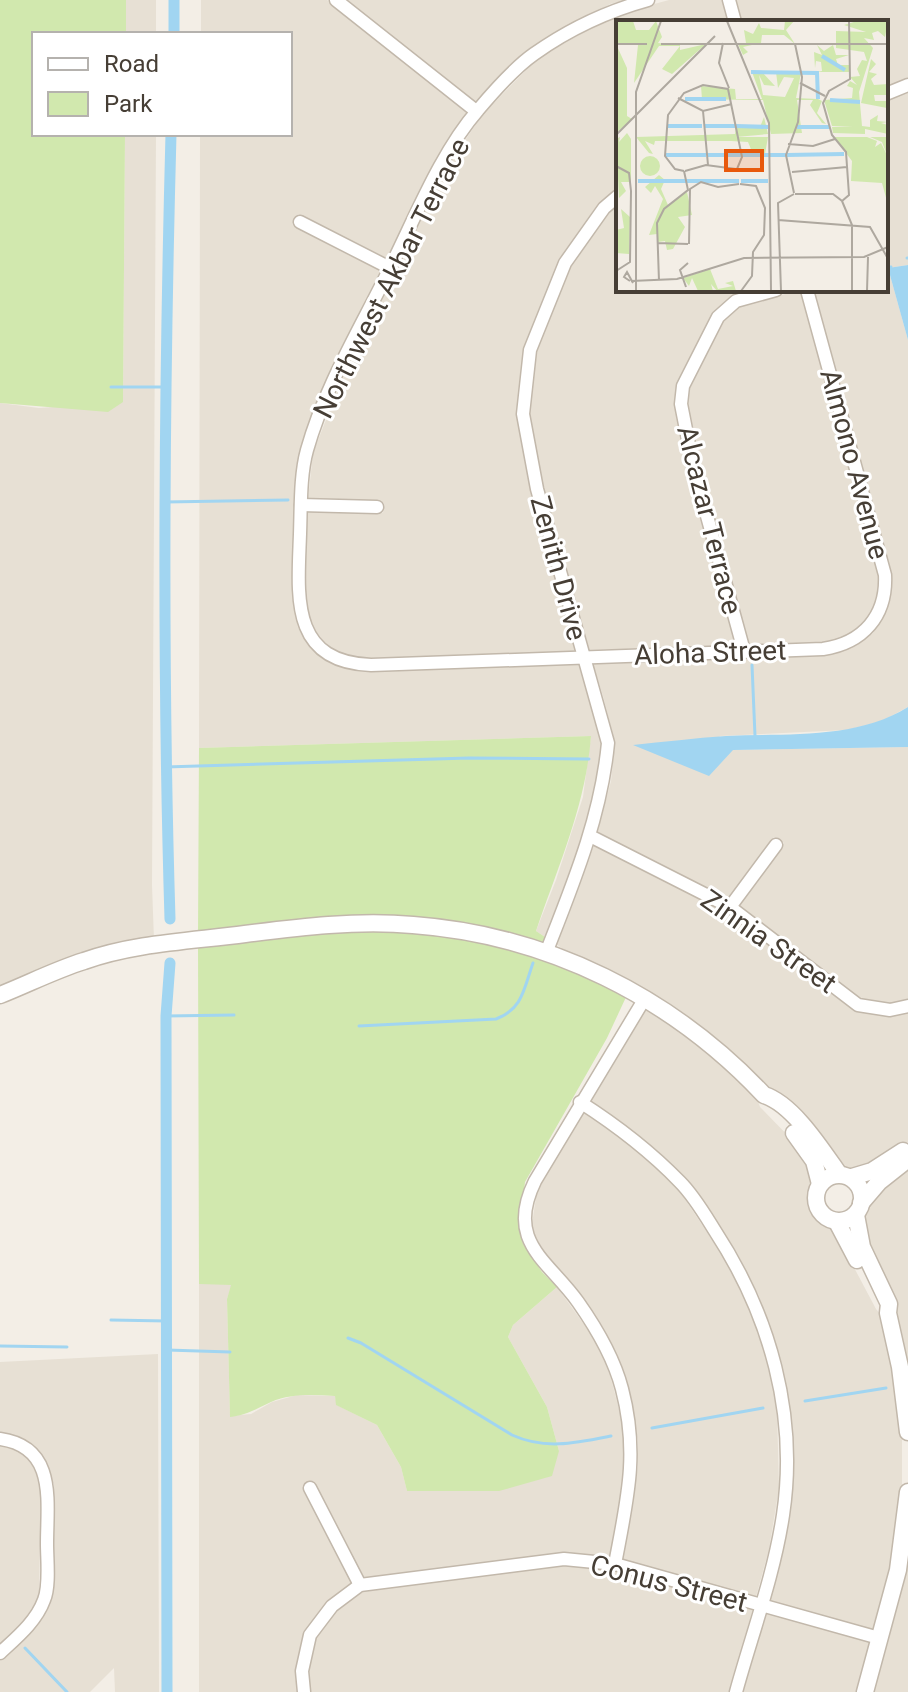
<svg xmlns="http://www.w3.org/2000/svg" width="908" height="1692" font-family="Roboto,sans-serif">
<rect width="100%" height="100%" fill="#f3eee6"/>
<g fill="#e7e0d4">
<rect x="126" y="0" width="30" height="34"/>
<polygon points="201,0 327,0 468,112 433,167 387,260 298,214 292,224 382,270 328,380 300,449 295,499 292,596 298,628 311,648 333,664 354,670 579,662 602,743 599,779 584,833 545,937 536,931 556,880 583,797 591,736 199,748 200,134 290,134 290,34 201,34"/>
<polygon points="345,0 626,0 610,4 529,50 476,103"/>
<polygon points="669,0 722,0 728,22 618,22 618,188 600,203 559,261 524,350 517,415 531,490 575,651 371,660 347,657 330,649 310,624 305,595 307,511 383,513 384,503 308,500 313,453 340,384 444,172 482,115 537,59 614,15"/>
<polygon points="735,0 908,0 908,78 886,88 886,22 741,22"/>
<polygon points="908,91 908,265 888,268 908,340 908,707 882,721 847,730 719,736 733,750 908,747 908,1000 889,1004 860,999 738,906 784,843 774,837 728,899 597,833 611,781 615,743 603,696 592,661 836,653 857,645 873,633 885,614 891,595 892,574 813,290 886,290 886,100"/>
<polygon points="125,134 156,134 152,885 154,940 0,989 0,403 39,408 123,402"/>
<polygon points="618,204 618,290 755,290 732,297 712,315 678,384 675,404 687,467 736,646 588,650 543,487 529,414 536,352 571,265 609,211"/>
<polygon points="800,290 873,550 879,576 878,594 874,610 864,625 841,640 822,644 749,645 699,464 687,404 690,388 723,321 740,306"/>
<polygon points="594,844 726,911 854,1009 908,1012 908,1142 869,1167 852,1171 843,1169 806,1121 556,944"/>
<polygon points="647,1006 703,1045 756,1096 760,1107 798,1146 809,1164 813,1183 810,1197 811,1209 821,1221 832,1226 876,1309 881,1315 894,1368 902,1433 902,1485 900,1518 892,1569 875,1630 768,1601 791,1488 792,1432 782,1367 759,1296 736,1251 687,1181 650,1145 588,1101"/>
<polygon points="583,1111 641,1153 677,1187 736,1276 759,1332 770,1369 777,1410 779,1488 769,1549 756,1597 622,1560 638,1467 638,1440 628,1387 607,1335 582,1298 552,1265 537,1243 532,1224 537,1191"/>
<polygon points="908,1167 908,1375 895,1315 895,1302 868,1245 862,1216 867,1205 884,1185"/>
<polygon points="199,1284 232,1284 227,1299 230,1416 251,1414 272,1402 297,1395 335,1396 337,1405 377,1425 401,1467 407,1491 559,1451 547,1407 508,1337 513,1325 557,1287 596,1341 608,1367 621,1417 625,1441 623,1488 610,1558 564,1554 364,1578 313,1481 302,1486 352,1583 327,1603 305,1632 295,1671 297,1692 199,1692"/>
<polygon points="158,1354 159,1692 115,1692 114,1668 90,1692 0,1692 0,1661 28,1636 51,1599 54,1485 47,1465 38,1449 27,1441 0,1433 0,1362"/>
<polygon points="0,1445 10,1446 29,1457 41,1485 39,1597 19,1628 0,1644"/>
<polygon points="908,1547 908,1692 871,1692"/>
<polygon points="565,1565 614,1569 753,1608 730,1692 310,1692 308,1671 316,1638 337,1610 363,1590"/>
<polygon points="765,1612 872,1641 858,1692 743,1692"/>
</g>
<g fill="#d1e8ae">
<polygon points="0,0 126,0 126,34 34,34 34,134 125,134 123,402 108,412 0,403"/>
<path d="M591 736C586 805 558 866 536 931L545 937 542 946 451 924 198 934 199 748Z"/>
<path d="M374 929 449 935 544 958 627 995 607 1038 525 1182 520 1224 523 1244 542 1272 557 1287 513 1325 508 1337 547 1407 559 1451 552 1476 499 1491H407L401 1467 377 1425 336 1405 335 1396C313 1395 292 1393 271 1402 256 1409 247 1415 230 1417L227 1299 231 1285 199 1284 198 946 270 936Z"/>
</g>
<g fill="#a1d5f1">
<polygon points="908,265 908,340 888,268"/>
<path d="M908 707V747L733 750 709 776 633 745C663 742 695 738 726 736 786 733 855 740 908 707Z"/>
</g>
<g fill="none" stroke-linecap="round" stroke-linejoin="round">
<g stroke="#a1d5f1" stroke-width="3">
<polyline points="907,258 908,258"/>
<polyline points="886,268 891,267"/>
<polyline points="111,387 165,387"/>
<polyline points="165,502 288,500"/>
<polyline points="752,665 755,736"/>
<polyline points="165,767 469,758 589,759"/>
<polyline points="166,1016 234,1015"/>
<path d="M359 1026 496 1019C523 1009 524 988 533 963"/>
<polyline points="111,1320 167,1321"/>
<path d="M348 1338 361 1343 512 1435C545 1450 576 1443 611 1436"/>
<polyline points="0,1346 67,1347"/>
<polyline points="167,1350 230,1352"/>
<polyline points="805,1401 886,1388"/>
<polyline points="652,1428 763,1408"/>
<polyline points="25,1648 67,1692"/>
</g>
<g stroke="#a1d5f1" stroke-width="11">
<polyline points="174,34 174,0"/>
<path d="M170 919C162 657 164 396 171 134"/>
<polyline points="167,1692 166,1016 170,963"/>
</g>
<g stroke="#c2b8ab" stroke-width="15">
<g id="minor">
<polyline points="336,0 476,111"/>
<path d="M648 0C608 11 568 30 534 54 514 68 494 91 478 110 441 152 415 218 390 268 361 327 325 386 307 450 300 475 301 507 300 534 298 595 289 662 371 665L823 649C863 643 887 616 885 575L807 290"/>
<polyline points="729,0 735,22"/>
<polyline points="886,94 908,85"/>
<polyline points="300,222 390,268"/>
<polyline points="301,505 377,507"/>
<polyline points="744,651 693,465 681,404 683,386 718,317 736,301 776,290"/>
<polyline points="590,836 730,907 858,1005 890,1010 908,1006"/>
<polyline points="730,907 776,845"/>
<path d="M546 953C573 884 601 817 608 743L537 489 523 414 530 350 565 263 604 208 618 196"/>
<path d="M580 1102C616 1125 650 1151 680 1182 694 1196 705 1215 715 1231 770 1315 798 1415 783 1515 774 1575 752 1634 736 1692"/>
<path d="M0 1439C57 1447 47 1501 47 1544 47 1560 50 1586 44 1600 36 1622 16 1638 0 1653"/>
<polyline points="310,1488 360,1585"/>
<path d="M615 1564C627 1500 639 1454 622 1389 614 1358 597 1329 578 1302 548 1260 505 1242 535 1181L645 998"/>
<polyline points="304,1692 302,1671 310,1635 332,1606 360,1585 564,1559 615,1564 879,1638"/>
</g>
</g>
<g stroke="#c2b8ab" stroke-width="19">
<g id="tertiary">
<path d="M0 995C28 984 55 970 84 961 134 943 192 941 245 934 300 927 357 920 413 925 548 935 672 997 764 1095 793 1104 822 1150 839 1174"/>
<polyline points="794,1133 814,1161 820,1184"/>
<circle cx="839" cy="1198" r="23"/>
<polyline points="852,1177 872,1171 903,1151"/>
<polyline points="861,1203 879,1182 908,1159"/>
<polyline points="856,1215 862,1247 889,1304 888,1313 900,1367 908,1432"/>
<polyline points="837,1222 857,1260"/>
<polyline points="865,1692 898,1570 908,1492"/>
</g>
</g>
<use href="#minor" stroke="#fff" stroke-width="12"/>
<use href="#tertiary" stroke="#fff" stroke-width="16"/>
</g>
<g text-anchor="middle" stroke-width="6" stroke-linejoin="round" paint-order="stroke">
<g font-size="28" fill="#463e35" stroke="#fff">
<text transform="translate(391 278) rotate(-63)" y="10">Northwest Akbar Terrace</text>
<text transform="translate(855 464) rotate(75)" y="10">Almono Avenue</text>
<text transform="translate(710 520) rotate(76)" y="10">Alcazar Terrace</text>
<text transform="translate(559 568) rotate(75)" y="10">Zenith Drive</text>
<text transform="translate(710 652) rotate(-2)" y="10">Aloha Street</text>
<text transform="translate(769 941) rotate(35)" y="10">Zinnia Street</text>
<text transform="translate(669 1583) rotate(14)" y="10">Conus Street</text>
</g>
</g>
<g transform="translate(616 20)">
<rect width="272" height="272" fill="#f3eee6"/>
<path d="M0 1H17L20 10H33L40 1 46 17 42 23 64 25V30L90 24 56 54 46 49 64 26H43L18 63 22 25 0 23ZM169 1H178L170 10 179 24 168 15H146L145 23 127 27 132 32 127 35 122 24 130 23 128 10 137 14 143 3 145 8 168 10ZM241 1H272L269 17 262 11 256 13 258 20 248 18 257 28 243 72 246 106 254 107V100L262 95 261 101 272 102 265 103 272 105V114L249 109V114L217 113 216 107 237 106H216L208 80 236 78 237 68 231 66 234 61 241 65 234 57 244 56 241 49 246 40 251 41 248 32 220 28V11L250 12 228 5ZM0 24 11 48V96L16 99 0 113ZM201 25 208 31 217 25 220 35H233L220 39 222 45H233V52H200L206 51 205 42 200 41 199 48 198 32 206 35ZM255 39 260 44 253 52 261 54 255 59 258 65 272 64V75H258L259 81H272L271 88 245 83ZM136 52H146L159 66 148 65 143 55 147 75 169 77 178 58 168 57 162 68 160 52 185 53 180 78 202 79 206 81 201 93 210 104 206 103 194 85 197 80H181L186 113 155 114 147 80 63 79H86L85 66 119 69 120 79H146ZM148 97 152 114 120 117H152L149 134H137L132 122 115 121H39L38 125 29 121 37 134 33 133 20 117 119 114 120 106 144 107ZM11 113 15 119V162H5L10 171 3 178 0 119 4 117 3 122ZM218 117H251L261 121 259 127 265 123 271 135 266 122 254 117H272V185L266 163 235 161 236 141ZM24 146a10 10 0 1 1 20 0a10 10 0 1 1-20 0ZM43 155 49 160 45 169 52 185 71 172 76 195 62 197 69 207 57 229 51 230 49 221 42 222 41 214 33 215 47 179 39 166 35 173 29 167ZM5 189 14 197 13 234 0 233V210L8 208ZM94 249 102 269 117 266 109 263 117 261 120 271H101L95 264 97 271H82L76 258 73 266 67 258Z" fill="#d1e8ae"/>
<path fill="none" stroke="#a1d5f1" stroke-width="4" d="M206 36 229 50M135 52 201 53 202 79M69 79H110M214 80 244 82M51 106H86M89 106H119M120 106 152 107M181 107H214M49 135H90M91 135H125M126 135H170M171 135 228 134M22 161H123M125 161H152"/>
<path fill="none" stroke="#aea89f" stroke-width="2" d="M111 1 153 103 155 271M107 23 103 43 113 68M0 24H31M45 24H272M184 63 209 76M62 78 87 91 116 84M87 91 92 145M0 115 99 16M172 124 197 126 219 119M0 146 13 153 15 171 14 242 0 251M68 151 59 149 49 136 52 95 68 73 87 65 112 69 126 137 121 149M69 151 90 145 120 149M176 152 231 147M124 164 140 166 149 188 148 215 137 232 136 256 125 271M178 173 170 135 182 102 186 57 179 24M179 174H217L226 181 236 205V271M226 181 233 175 230 132 216 115 207 83 213 71 234 59 233 1M162 200 254 207 271 237M41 223 72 224M73 224 74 169 85 162 102 167 123 164M14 261 8 257 11 252 17 263M15 261 61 259 128 238 248 237 272 227M43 261 41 203 48 189 72 170 68 151M70 267 64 250 72 243M20 271V72L45 1M165 271 162 183 178 174M251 271 252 237"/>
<path fill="#e8590c" fill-opacity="0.15" stroke="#e8590c" stroke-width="4" d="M110 131H146V150H110Z"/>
<rect width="272" height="272" fill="none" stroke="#463e35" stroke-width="4"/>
</g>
<rect x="32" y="32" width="260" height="104" fill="#ffffff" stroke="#b5b2ae" stroke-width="2"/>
<rect x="48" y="58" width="40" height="12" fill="#ffffff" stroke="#b5b2ae" stroke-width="2"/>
<text x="104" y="72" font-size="24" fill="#463e35">Road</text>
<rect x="48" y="92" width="40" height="24" fill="#d1e8ae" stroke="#b5b2ae" stroke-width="2"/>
<text x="104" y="112" font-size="24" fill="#463e35">Park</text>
</svg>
